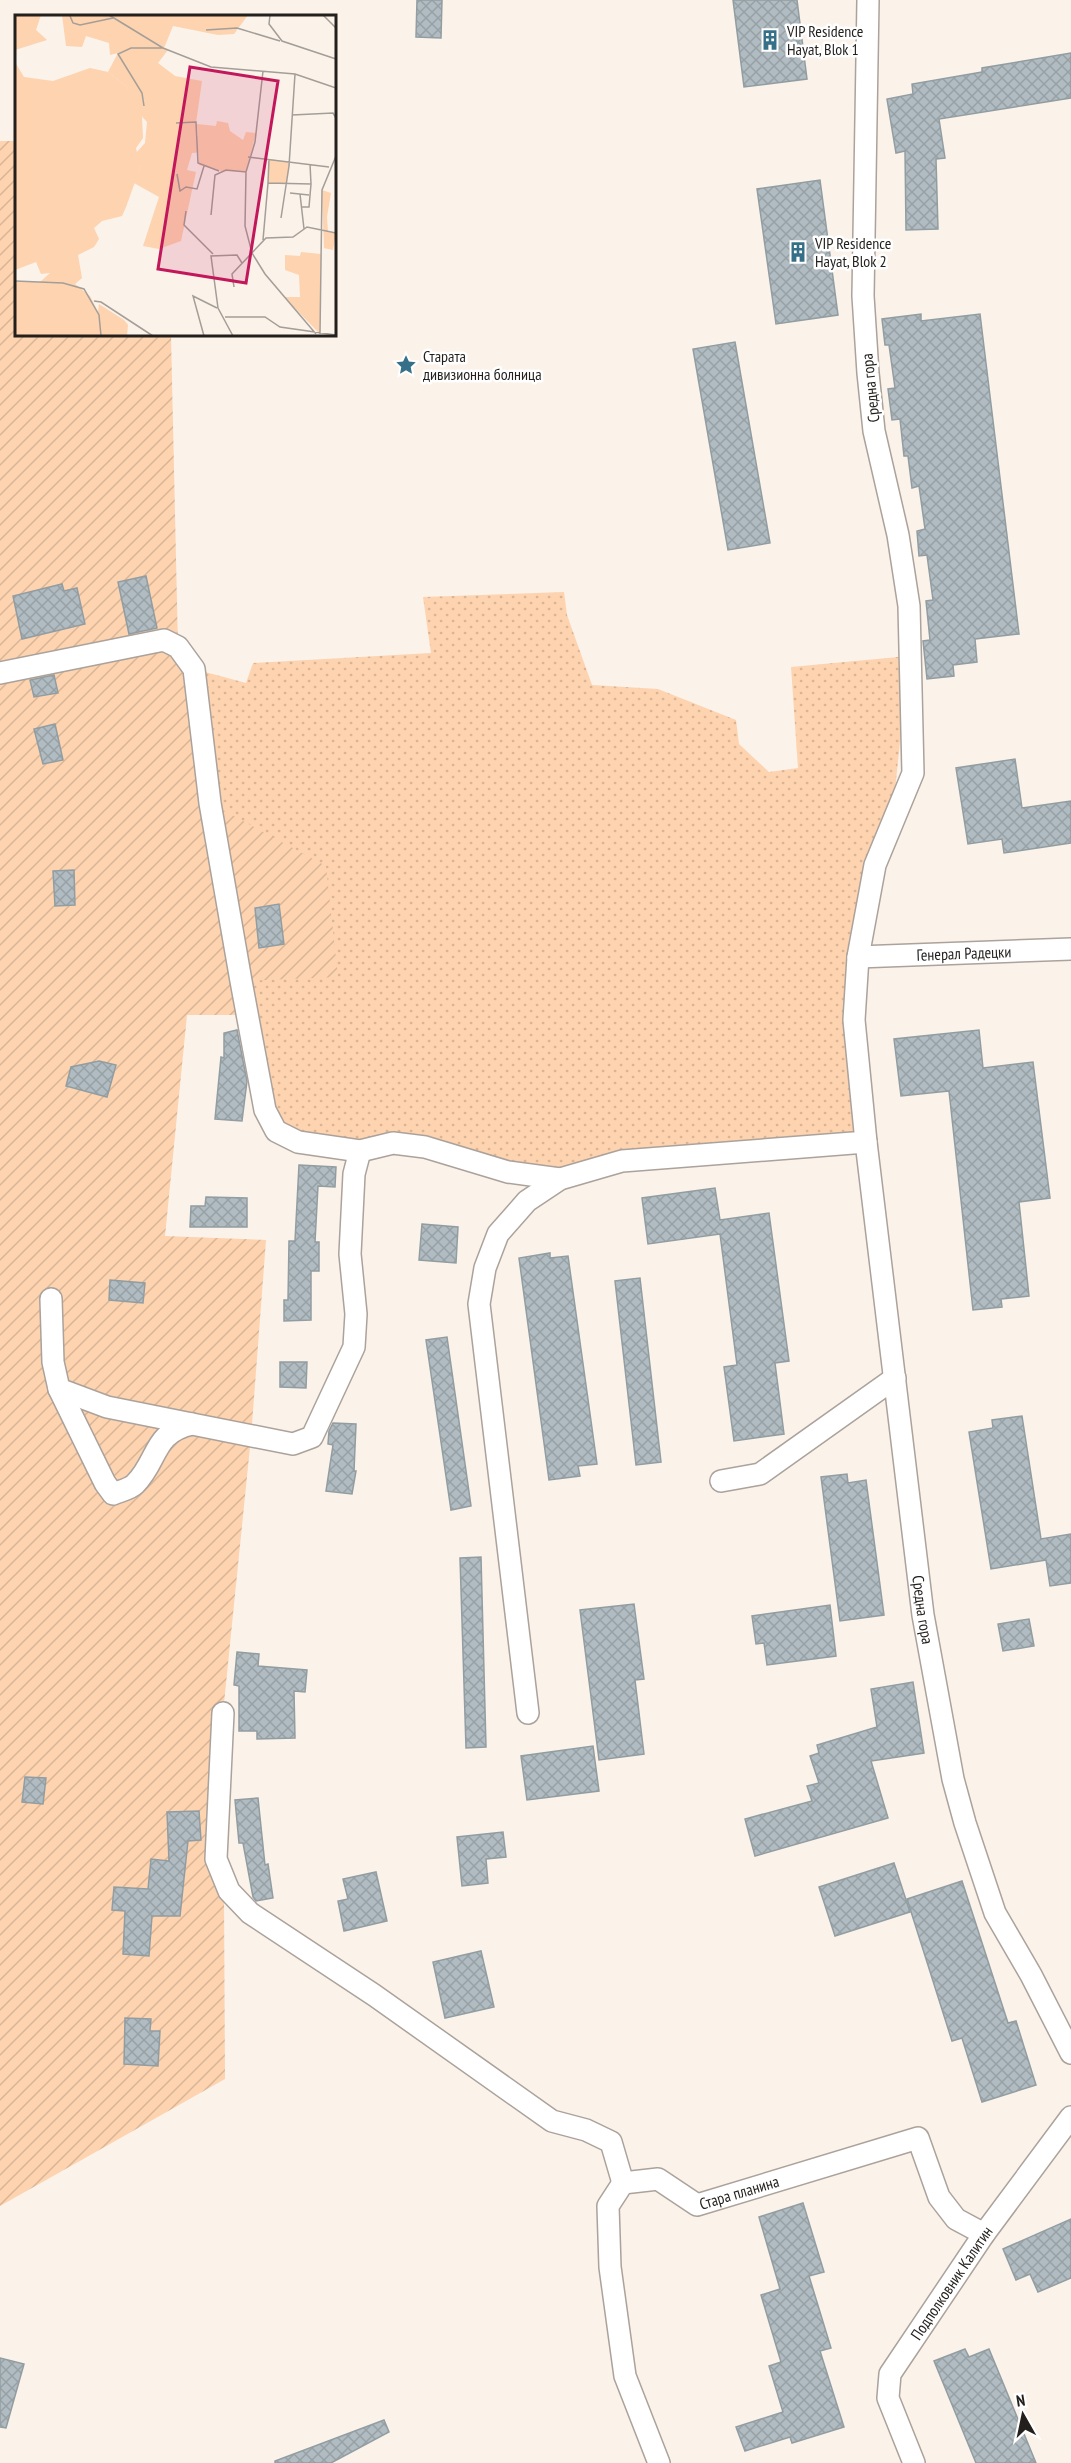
<svg xmlns="http://www.w3.org/2000/svg" width="1071" height="2463" font-family="'PT Sans Narrow',sans-serif">
<defs>
<pattern id="grass-dots" width="8" height="8" patternUnits="userSpaceOnUse" patternTransform="scale(1.5)"><rect width="8" height="8" fill="#fed3af"/><path d="M2 2h.1M6 6h.1" fill="none" stroke="#d9b596" stroke-width="1.8" stroke-linecap="round"/></pattern>
<pattern id="garden-furrows" width="10" height="10" patternUnits="userSpaceOnUse" patternTransform="scale(1.5)"><rect width="10" height="10" fill="#fed3af"/><path d="M-1 1l2-2M0 10L10 0M9 11l2-2" fill="none" stroke="#d9b596"/></pattern>
<pattern id="building-cross-hatch" width="8" height="8" patternUnits="userSpaceOnUse" patternTransform="scale(1.5)"><rect width="8" height="8" fill="#b0bcc1"/><path d="M0 0l8 8M0 8l8-8" fill="none" stroke="#97a1a5"/></pattern>
</defs>
<rect width="100%" height="100%" fill="#fbf2ea"/>
<polygon fill="url(#grass-dots)" points="564,592 567,615 592,685 658,689 736,720 739,744 769,772 798,768 791,667 909,656 891,828 858,957 866,1142 622,1161 560,1179 425,1147 360,1151 276,1131 210,803 194,669 246,683 253,663 431,653 423,597"/>
<polygon fill="url(#garden-furrows)" points="0,141 16,141 16,334 171,335 178,647 194,669 210,803 326,866 338,977 241,981 248,1015 187,1015 165,1236 266,1240 251,1437 223,1713 225,2079 0,2206"/>
<g fill="url(#building-cross-hatch)" stroke="#929da2" stroke-width="1.5">
<polygon points="417,0 442,0 441,38 416,37"/>
<polygon points="733,0 797,0 807,79 744,87"/>
<polygon points="1071,53 1071,98 939,119 945,158 936,159 938,229 906,230 905,151 896,153 887,99 913,94 912,84 982,72 982,68"/>
<polygon points="820,180 838,315 776,324 757,189"/>
<polygon points="921,314 921,321 980,314 1019,634 975,639 977,662 953,665 954,676 927,679 923,641 930,640 926,601 933,600 927,555 919,556 917,531 925,529 919,486 912,488 908,456 904,456 900,419 892,420 888,389 895,388 889,345 885,345 882,319"/>
<polygon points="735,342 770,543 728,550 693,349"/>
<polygon points="146,576 157,628 129,634 118,582"/>
<polygon points="62,584 64,591 77,588 85,624 22,639 13,596"/>
<polygon points="54,675 58,693 34,697 30,680"/>
<polygon points="55,724 63,760 43,764 34,729"/>
<polygon points="1015,759 1022,808 1071,801 1071,843 1004,853 1002,839 968,844 956,768"/>
<polygon points="74,870 75,905 55,906 53,871"/>
<polygon points="279,904 284,944 259,948 255,908"/>
<polygon points="237,1030 247,1081 242,1121 215,1119 221,1057 224,1058 224,1033"/>
<polygon points="979,1030 983,1068 1033,1062 1050,1198 1019,1202 1029,1296 1001,1299 1002,1307 973,1310 949,1091 901,1096 894,1039"/>
<polygon points="99,1061 116,1065 107,1097 66,1086 71,1067"/>
<polygon points="299,1165 336,1167 335,1187 318,1186 315,1242 319,1242 319,1271 311,1271 311,1320 284,1321 284,1300 288,1300 289,1241 295,1241"/>
<polygon points="715,1188 720,1220 769,1213 789,1361 775,1363 784,1434 734,1441 724,1367 737,1365 720,1234 648,1244 642,1198"/>
<polygon points="206,1197 247,1198 247,1227 190,1227 191,1206 205,1206"/>
<polygon points="422,1224 458,1227 456,1263 419,1260"/>
<polygon points="550,1253 550,1258 568,1256 597,1464 578,1466 580,1476 549,1480 519,1258"/>
<polygon points="640,1278 661,1462 636,1465 615,1281"/>
<polygon points="110,1280 145,1283 143,1303 109,1300"/>
<polygon points="447,1337 471,1506 451,1510 426,1340"/>
<polygon points="280,1362 307,1362 306,1388 280,1387"/>
<polygon points="1022,1416 1041,1539 1071,1534 1071,1583 1050,1586 1046,1560 991,1569 969,1432 993,1428 992,1420"/>
<polygon points="333,1423 356,1424 354,1471 356,1471 352,1494 326,1491 333,1445 328,1444 329,1431"/>
<polygon points="847,1474 848,1483 866,1480 884,1615 840,1621 821,1477"/>
<polygon points="481,1557 486,1747 466,1748 460,1558"/>
<polygon points="634,1604 644,1679 635,1680 644,1754 599,1760 580,1610"/>
<polygon points="830,1605 836,1656 767,1665 764,1643 756,1644 752,1616"/>
<polygon points="1029,1619 1034,1646 1003,1651 998,1624"/>
<polygon points="237,1652 259,1654 258,1666 307,1670 305,1692 294,1691 295,1738 257,1739 257,1731 239,1731 239,1686 234,1685"/>
<polygon points="913,1682 924,1753 871,1761 888,1818 755,1856 745,1819 812,1801 807,1786 819,1783 810,1756 819,1753 817,1745 877,1727 871,1689"/>
<polygon points="593,1746 599,1791 527,1800 521,1756"/>
<polygon points="25,1777 46,1778 43,1804 22,1802"/>
<polygon points="258,1798 265,1865 268,1864 273,1898 256,1901 253,1897 243,1843 239,1843 235,1800"/>
<polygon points="199,1811 201,1840 188,1841 180,1916 152,1916 149,1956 123,1954 125,1911 112,1910 114,1887 148,1889 151,1859 169,1861 167,1812"/>
<polygon points="503,1832 506,1857 486,1859 488,1883 462,1886 457,1837"/>
<polygon points="894,1863 910,1912 835,1936 819,1887"/>
<polygon points="376,1872 387,1921 344,1931 338,1901 348,1899 343,1879"/>
<polygon points="962,1881 1008,2023 1016,2021 1036,2085 982,2102 962,2038 952,2041 907,1899"/>
<polygon points="481,1951 494,2007 445,2018 433,1962"/>
<polygon points="125,2018 151,2019 150,2031 160,2031 158,2066 124,2064"/>
<polygon points="803,2203 824,2272 809,2276 831,2348 820,2351 844,2427 792,2443 790,2437 745,2451 736,2427 783,2412 769,2366 781,2362 761,2295 780,2289 759,2217"/>
<polygon points="1071,2219 1071,2278 1038,2292 1030,2274 1016,2280 1003,2249"/>
<polygon points="965,2349 969,2357 989,2349 1036,2463 976,2463 934,2361"/>
<polygon points="0,2358 24,2364 6,2428 0,2427"/>
<polygon points="384,2420 389,2432 331,2463 275,2463 275,2461"/>
</g>
<g fill="none" stroke-linecap="round" stroke-linejoin="round">
<g stroke="#aba29b" stroke-width="24">
<g id="minor">
<polyline points="0,673 164,640 178,647 194,669 210,803 241,981 265,1110 276,1131 298,1142 360,1151 393,1143 425,1147 508,1172 560,1179"/>
<path id="s1" d="M858 957 1071 949"/>
<path id="s2" d="M866 1142 923 1615 953 1779 965 1823 995 1913 1031 1975 1071 2053"/>
<path d="M51 1299 53 1362 59 1389 105 1483 113 1494C120 1491 130 1489 135 1484 159 1460 152 1433 192 1424L293 1444 312 1437 354 1347 356 1314 350 1254 354 1174 360 1151"/>
<polyline points="59,1389 107,1407 192,1424"/>
<polyline points="721,1481 760,1474 895,1378"/>
<polyline points="223,1713 216,1859 229,1891 250,1913 374,1995 552,2121 586,2130 611,2142 623,2183"/>
<polyline points="528,1713 479,1304 485,1268 498,1234 527,1201 560,1179 622,1161 866,1142 854,1020 858,957 875,865 913,773 909,606 898,535 874,431 868,373 863,296 868,0"/>
<path id="s3" d="M659 2463 625 2376 610 2267 608 2206 623 2183 658 2179 697 2205 918 2138 939 2197 956 2219 984 2234"/>
<path id="s4" d="M914 2463 888 2398 890 2374 984 2234 1071 2117"/>
</g>
</g>
<use href="#minor" stroke="#fff" stroke-width="21"/>
</g>
<defs>
<g id="building-bare" transform="scale(1.62)"><path d="M-4-6H4V6H1V3H-1V6H-4ZM-2.5-4.3h1.7v1.8h-1.7ZM.8-4.3h1.7v1.8H.8ZM-2.5-1h1.7V.8h-1.7ZM.8-1h1.7V.8H.8Z" fill="#357088" stroke="#fff" stroke-width="2.5" paint-order="stroke"/></g>
<g id="sight-bare" transform="scale(1.62)"><path d="M0-6L1.8-2.2L6-1.7L2.9 1.2L3.7 5.4L0 3.3L-3.7 5.4L-2.9 1.2L-6-1.7L-1.8-2.2Z" fill="#357088" stroke="#fff" stroke-width="2.5" paint-order="stroke"/></g>
</defs>
<g fill-rule="evenodd">
<use href="#building-bare" x="770" y="40"/>
<use href="#building-bare" x="798" y="252"/>
<use href="#sight-bare" x="406" y="365"/>
</g>
<g text-anchor="middle" stroke-width="5" stroke-linejoin="round" paint-order="stroke">
<g font-size="16" fill="#221f1c" stroke="#fff" text-anchor="start">
<text x="787" y="37">VIP Residence<tspan x="787" dy="18">Hayat, Blok 1</tspan></text>
<text x="815" y="249">VIP Residence<tspan x="815" dy="18">Hayat, Blok 2</tspan></text>
<text x="423" y="362">Старата<tspan x="423" dy="18">дивизионна болница</tspan></text>
</g>
<g font-size="16" fill="#221f1c" stroke="#fff">
<text transform="translate(870 388) rotate(-96)" y="6">Средна гора</text>
<text dy="6" stroke="none"><textPath href="#s1" startOffset="106">Генерал Радецки</textPath></text>
<text dy="6" stroke="none"><textPath href="#s2" startOffset="471">Средна гора</textPath></text>
<text dy="6" stroke="none"><textPath href="#s3" startOffset="418">Стара планина</textPath></text>
<text dy="6" stroke="none"><textPath href="#s4" startOffset="204">Подполковник Калитин</textPath></text>
</g>
</g>
<g transform="translate(15 15)">
<rect width="321" height="321" fill="#fbf2ea"/>
<path d="M202 106 213 108 215 116 228 125 231 117 241 118 231 157 206 156 184 150 182 109 201 111ZM254 144 275 147 271 169 253 168ZM307 175 316 178 312 202 313 217 321 218 318 235 309 233ZM286 237 306 239 305 319 269 282H285L284 260 270 255V240L285 241Z" fill="#fed3af"/>
<path d="M0 0H26L21 15 32 25 0 35ZM0 47 9 62 38 66 75 53 93 57 112 72 127 102 128 123 121 133 125 153 111 192 107 201 87 206 79 213 84 224 79 232 63 240 67 263 60 269 75 281 83 297 84 289 109 305 113 310 112 321H0V267H25L35 258 26 259 21 247 0 255Z" fill="#fed3af"/>
<path d="M47 0H233L219 19 203 20 158 11 149 33 153 35 143 48 160 61 187 66 181 108 182 121 190 127V137L177 138 172 155 181 157 166 226 144 234 128 231 144 182 119 168 125 153 121 138 130 128 132 107 120 94 112 72 93 57 103 38 95 40 94 28 71 21 67 32 51 31Z" fill="#fed3af"/>
<path fill="none" stroke="#a49e98" stroke-width="1.5" d="M94 0 148 33 196 52 280 59 321 73M255 0 254 9 267 26 321 44M308 0 321 13M55 1 58 8 65 10 98 3M191 15 222 13 265 26M129 91 127 78 103 39 116 33H148M277 100 318 98 321 103M161 108 181 107 183 148 204 156M233 142 314 152M254 144 253 168 296 169 295 149M231 157 230 211 237 238 250 259 301 319M162 159 165 176 171 172 182 174 189 151M275 178 294 180M285 179 289 214M287 192H294L296 169M171 196 169 210 198 239M196 200 200 160 211 155 231 157 240 127 248 56M266 203 274 151 280 59M248 225 253 168M0 266 48 268 69 274 84 300 86 321M219 272 217 259 251 223 278 222 292 212 321 218M79 286 86 287 138 321M210 302H250L265 312 321 320M305 319 307 175 321 141M189 321 178 281 202 293M218 321 203 293 196 241 222 240 227 248"/>
<path fill="#c2185b" fill-opacity="0.15" stroke="#c2185b" stroke-width="3" d="M175 52 263 66 231 268 143 254Z"/>
<rect width="321" height="321" fill="none" stroke="#221f1c" stroke-width="3"/>
</g>
<g transform="translate(1023 2415) rotate(351)" stroke="#ffffff" stroke-width="4.5" paint-order="stroke">
<path d="M0-4.5L10 22L0 15L-10 22Z" fill="#221f1c"/>
<text y="-9" font-size="16" font-weight="bold" text-anchor="middle" fill="#221f1c">N</text>
</g>
</svg>
